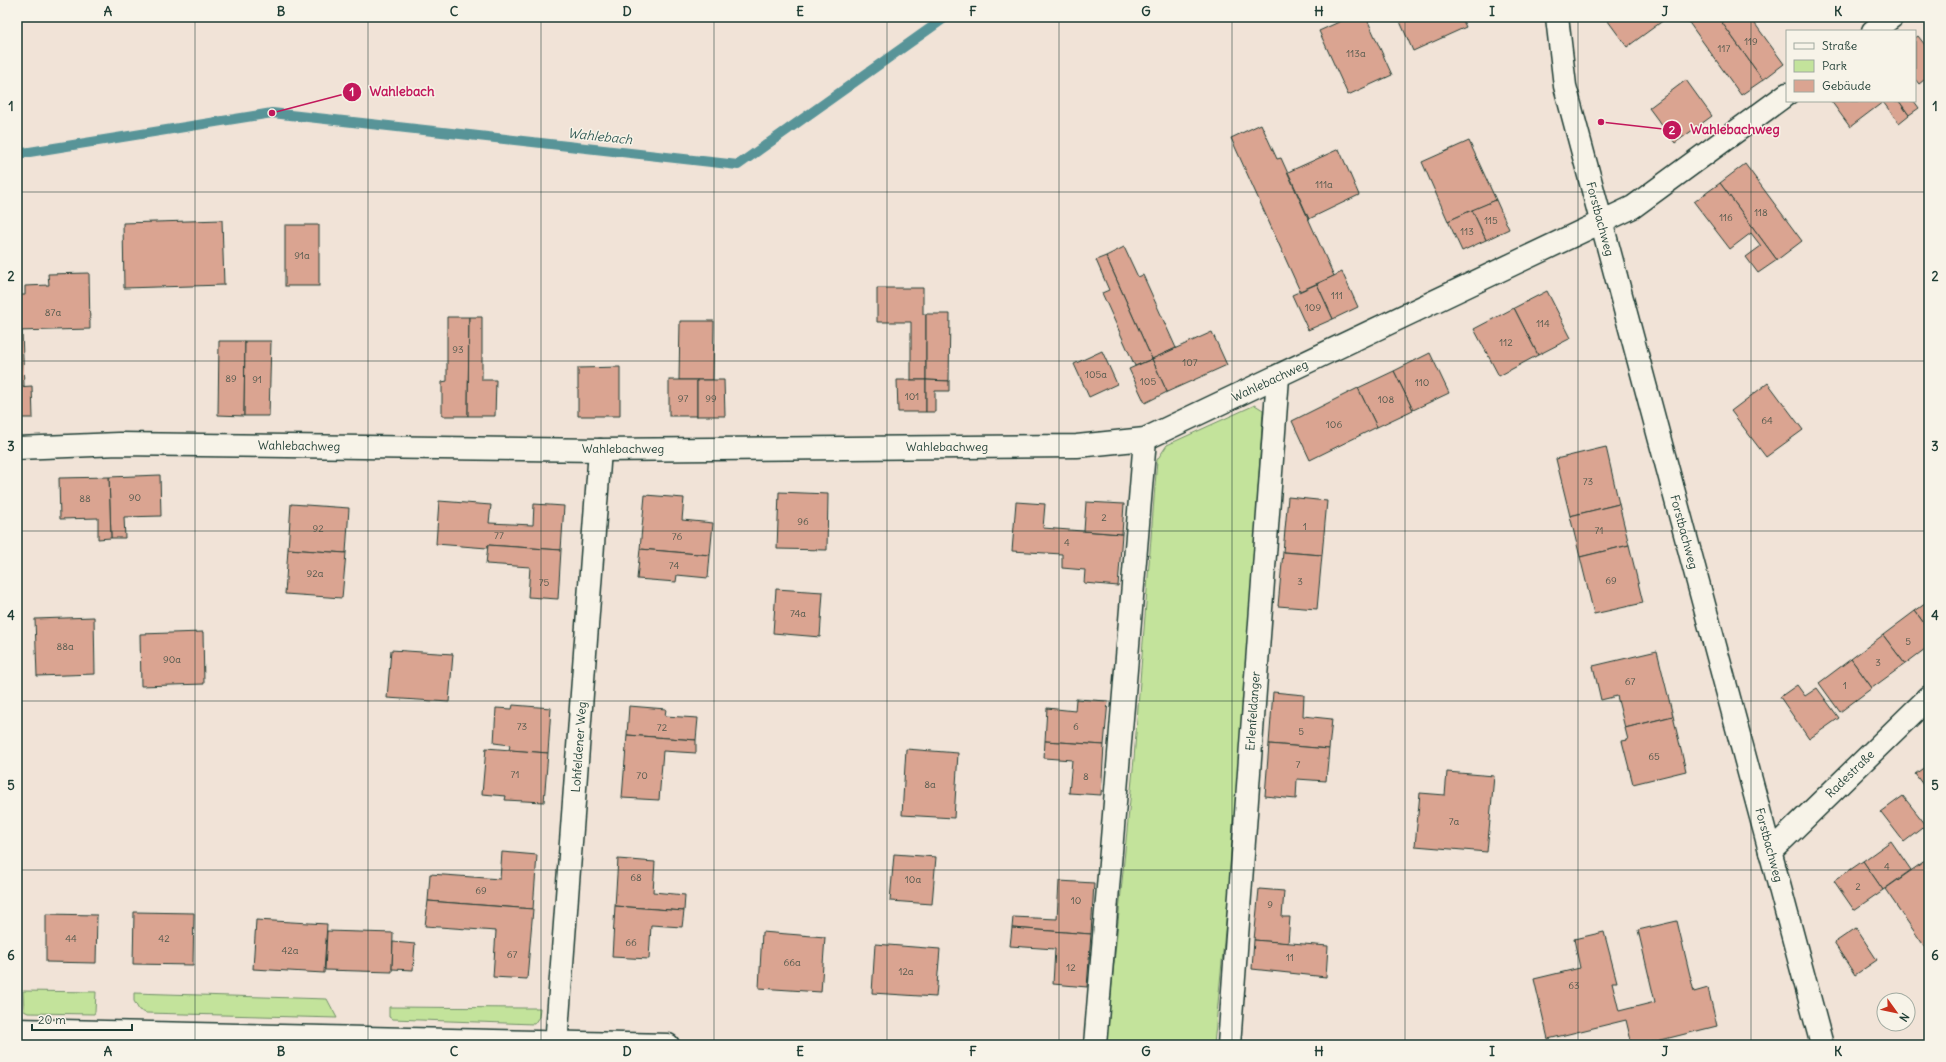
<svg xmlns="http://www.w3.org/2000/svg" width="1946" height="1062" font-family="Delius,sans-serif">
<rect width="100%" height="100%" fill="#f1e3d7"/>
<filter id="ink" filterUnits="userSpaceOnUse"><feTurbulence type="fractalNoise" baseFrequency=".025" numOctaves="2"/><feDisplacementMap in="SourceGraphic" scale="8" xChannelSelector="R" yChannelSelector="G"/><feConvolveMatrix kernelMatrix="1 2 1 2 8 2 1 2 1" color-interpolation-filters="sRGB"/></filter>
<g filter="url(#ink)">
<g fill="#c3e39b" stroke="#719068">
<polygon points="1255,405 1263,410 1241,765 1214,1045 1106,1045 1134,759 1157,460 1167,445"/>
<polygon points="23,991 96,992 95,1012 94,1014 28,1013 24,1011"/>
<polygon points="134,993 327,999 337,1018 146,1013 139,1010 134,1001"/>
<polygon points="389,1007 523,1008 540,1008 539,1017 534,1024 392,1019 389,1017"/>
<polygon points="1249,1042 1297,1045 1249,1045"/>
</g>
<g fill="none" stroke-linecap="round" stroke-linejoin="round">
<polyline stroke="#589498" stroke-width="10" points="17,154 272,113 738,165 946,17"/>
</g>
<g fill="#daa491" stroke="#1f3d34">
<polygon points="1350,17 1366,17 1392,75 1348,95 1319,31"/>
<polygon points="1398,17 1461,17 1466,27 1413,51"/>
<polygon points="1605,17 1668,17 1627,47"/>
<polygon points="1685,17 1718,17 1763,80 1741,95"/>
<polygon points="1718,17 1750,17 1784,64 1763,80"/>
<polygon points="1918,36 1929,50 1929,76 1919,84 1915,79 1915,38"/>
<polygon points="1686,80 1712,116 1675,143 1649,108"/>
<polygon points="1831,101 1899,101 1909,115 1899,123 1883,102 1850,127"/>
<polygon points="1899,101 1914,101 1919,108 1909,115"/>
<polygon points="1261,124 1277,159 1281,158 1334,276 1300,291 1231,138"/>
<polygon points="1469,141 1496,200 1448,221 1422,162"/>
<polygon points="1339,149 1359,195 1309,219 1288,172"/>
<polygon points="1745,164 1802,241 1777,260 1720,183"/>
<polygon points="1720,183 1777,260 1758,273 1746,257 1761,246 1751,233 1730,249 1694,202"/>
<polygon points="1496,200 1509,229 1486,240 1472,210"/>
<polygon points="1472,210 1486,240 1462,251 1448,221"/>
<polygon points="222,220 224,285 124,288 123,223"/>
<rect x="285" y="225" width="34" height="61"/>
<polygon points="1124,247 1138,277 1143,275 1176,348 1152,359 1106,256"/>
<polygon points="1106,256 1152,359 1135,366 1102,293 1109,290 1096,260"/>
<polygon points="1342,272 1358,307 1333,319 1317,284"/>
<polygon points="89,273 90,329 17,331 17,295 25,295 25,286 49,285 48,274"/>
<polygon points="1317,284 1333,319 1308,330 1292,295"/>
<polygon points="877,288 923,288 923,314 926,314 926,380 911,380 911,322 877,322"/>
<polygon points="1547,291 1571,338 1538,355 1514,308"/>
<polygon points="1514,308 1538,355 1499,376 1474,329"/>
<polygon points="926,314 950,314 949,381 926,380"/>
<polygon points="447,317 469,317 468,416 442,416 442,382 447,381"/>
<polygon points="469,317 482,317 482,380 496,380 495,416 468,416"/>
<polygon points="680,321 714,321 713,380 679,380"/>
<polygon points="17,331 22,331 24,386 17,387"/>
<polygon points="1212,332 1227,365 1167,392 1152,359"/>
<polygon points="219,341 245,341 244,416 218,415"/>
<polygon points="245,341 271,341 269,416 244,416"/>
<polygon points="1102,351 1117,384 1089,397 1074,364"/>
<polygon points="1430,353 1449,393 1413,410 1394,371"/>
<polygon points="1152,359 1167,392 1145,403 1129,369"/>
<polygon points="620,367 620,416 578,416 578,368"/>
<polygon points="1394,371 1413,410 1377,427 1358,388"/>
<rect x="669" y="380" width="28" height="36"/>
<polygon points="697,380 724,380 725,416 697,416"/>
<polygon points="897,380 926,380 926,412 898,412"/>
<polygon points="926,380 949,381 949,391 935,391 935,412 926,412"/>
<polygon points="1768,383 1803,430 1766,457 1731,411"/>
<polygon points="32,386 33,418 17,418 17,387"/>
<polygon points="1358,388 1377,427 1310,460 1292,421"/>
<polygon points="1606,447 1619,504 1570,516 1556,459"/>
<polygon points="160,475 161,516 124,517 125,538 111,538 109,477"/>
<polygon points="109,477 111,538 98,539 98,518 60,519 59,478"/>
<polygon points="779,492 828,494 827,550 777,549"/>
<polygon points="645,495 684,498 682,520 713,523 710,555 640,549"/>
<polygon points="1288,497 1327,501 1322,555 1283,552"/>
<polygon points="439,501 491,505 489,523 533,525 534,504 564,506 561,550 488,545 487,548 436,544"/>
<polygon points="1016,502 1045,504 1043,528 1122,534 1118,586 1084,583 1085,570 1062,568 1062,554 1012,551"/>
<polygon points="1086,502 1124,504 1122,534 1084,531"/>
<polygon points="291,504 349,508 346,553 288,549"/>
<polygon points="1619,504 1629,545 1580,557 1570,516"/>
<polygon points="488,545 561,550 558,599 528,597 530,567 486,564"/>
<polygon points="1629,545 1643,603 1594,614 1580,557"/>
<polygon points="288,549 346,553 342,598 285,594"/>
<polygon points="640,549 710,555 708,578 677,575 676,582 637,579"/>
<polygon points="1283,552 1322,555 1317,609 1278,606"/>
<polygon points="776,589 823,592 820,637 773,633"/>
<polygon points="1929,601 1929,630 1915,611"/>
<polygon points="1915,611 1929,630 1929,646 1905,664 1883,635"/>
<polygon points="94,617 95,674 37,676 35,619"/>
<polygon points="203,632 204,684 141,686 140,634"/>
<polygon points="1883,635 1905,664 1872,688 1851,659"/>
<polygon points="391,650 453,654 449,702 387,698"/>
<polygon points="1657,651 1673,716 1625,728 1617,696 1601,700 1593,666"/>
<polygon points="1851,659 1872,688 1840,712 1819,683"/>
<polygon points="1797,685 1805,696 1817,688 1839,718 1809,739 1780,697"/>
<polygon points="1273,692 1304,695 1303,716 1332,719 1329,749 1269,744"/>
<polygon points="1076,699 1108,701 1104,745 1045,741 1047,708 1075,711"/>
<polygon points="513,705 551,708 548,753 509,750 510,745 494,743 496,708 512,709"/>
<polygon points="629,706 666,709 665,716 698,718 696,740 627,735"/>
<polygon points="1673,716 1686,771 1633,784 1622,741 1628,740 1625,728"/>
<polygon points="627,735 696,740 696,753 663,751 659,800 622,798"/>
<polygon points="1045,741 1104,745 1101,795 1069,793 1072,760 1044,758"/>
<polygon points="1269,744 1329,749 1326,781 1297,779 1296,799 1265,796"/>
<polygon points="486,748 548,753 544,802 505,800 506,796 482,794"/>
<polygon points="906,749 958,753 954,818 902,815"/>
<polygon points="1929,764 1929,793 1915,774"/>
<polygon points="1447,772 1494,776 1487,852 1415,846 1420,793 1445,795"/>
<polygon points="1903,796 1926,825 1904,842 1881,812"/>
<polygon points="1891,841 1911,870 1883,890 1863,861"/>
<polygon points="502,852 537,855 533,909 428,901 430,874 500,879"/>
<polygon points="894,854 936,857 932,904 890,901"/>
<polygon points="1929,858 1929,953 1885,889"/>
<polygon points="618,859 655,862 653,892 685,895 684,911 615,906"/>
<polygon points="1863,861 1883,890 1854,910 1834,881"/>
<polygon points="1059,881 1094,883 1091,934 1012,928 1013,917 1057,919"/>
<polygon points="1259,889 1284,891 1282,917 1290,917 1288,943 1254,940"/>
<polygon points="428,901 533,909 527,979 493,977 496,931 425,926"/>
<polygon points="615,906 684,911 682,927 651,925 649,959 612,957"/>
<polygon points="134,912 194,913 193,965 133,964"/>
<polygon points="46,914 97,915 96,963 46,962"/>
<polygon points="256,920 327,924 324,973 253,969"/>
<polygon points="1677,921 1694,992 1708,988 1717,1026 1641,1045 1632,1045 1626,1020 1548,1039 1534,979 1580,968 1574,939 1604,932 1617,982 1612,982 1619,1011 1655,1002 1638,930"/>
<polygon points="1012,928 1091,934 1087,987 1053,984 1055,949 1010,946"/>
<polygon points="1856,928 1877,960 1855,975 1834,943"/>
<polygon points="327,931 393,933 392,972 325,970"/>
<polygon points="762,932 825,937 821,992 759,988"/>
<polygon points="1254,940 1328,946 1326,977 1252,969"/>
<polygon points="393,942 415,944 413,970 392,969"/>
<polygon points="875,944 940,949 936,997 872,993"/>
</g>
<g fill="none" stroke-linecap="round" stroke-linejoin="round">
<g stroke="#1f3d34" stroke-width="25">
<g id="street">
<polyline points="1873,31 1892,17"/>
<polyline points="17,448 119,444 600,450 1077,446 1145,439 1633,207 1787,94"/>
<polyline points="1770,852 1929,697"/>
<polyline points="556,1045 600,450"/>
<polyline points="1095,1045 1145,439"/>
<polyline points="1229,1045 1278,377"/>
</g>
</g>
<g stroke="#1f3d34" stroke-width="25">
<g id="secondary">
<polyline points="1557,17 1565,86 1822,1045"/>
<polyline points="17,1030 668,1045"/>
</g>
</g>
<use href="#street" stroke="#f7f3e8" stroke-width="22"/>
<use href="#secondary" stroke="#f7f3e8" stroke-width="22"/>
</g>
</g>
<path fill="none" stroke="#1f3d34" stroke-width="1" stroke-opacity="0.55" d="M195 17V1045M368 17V1045M541 17V1045M714 17V1045M887 17V1045M1059 17V1045M1232 17V1045M1405 17V1045M1578 17V1045M1751 17V1045M17 192H1929M17 361H1929M17 531H1929M17 701H1929M17 870H1929"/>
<g text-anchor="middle" stroke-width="3" stroke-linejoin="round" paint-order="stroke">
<g font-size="10" fill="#4e574b">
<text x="1751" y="45">119</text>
<text x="1724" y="52">117</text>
<text x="1356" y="57">113a</text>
<text x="1324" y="188">111a</text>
<text x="1761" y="216">118</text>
<text x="1726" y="221">116</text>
<text x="1491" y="224">115</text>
<text x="1467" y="235">113</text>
<text x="302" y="259">91a</text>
<text x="1337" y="299">111</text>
<text x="1313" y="311">109</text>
<text x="53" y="316">87a</text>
<text x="1543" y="327">114</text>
<text x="1506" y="346">112</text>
<text x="458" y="353">93</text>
<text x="1190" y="366">107</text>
<text x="1096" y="378">105a</text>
<text x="231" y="382">89</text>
<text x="257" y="383">91</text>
<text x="1148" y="385">105</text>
<text x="1422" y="386">110</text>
<text x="912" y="400">101</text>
<text x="683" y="402">97</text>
<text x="711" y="402">99</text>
<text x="1386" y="403">108</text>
<text x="1767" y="424">64</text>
<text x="1334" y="428">106</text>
<text x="1588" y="485">73</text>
<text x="135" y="501">90</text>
<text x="85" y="502">88</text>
<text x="1104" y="521">2</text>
<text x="803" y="525">96</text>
<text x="1305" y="530">1</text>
<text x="318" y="532">92</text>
<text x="1599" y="534">71</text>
<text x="499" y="539">77</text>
<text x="677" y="540">76</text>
<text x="1067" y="546">4</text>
<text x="674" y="569">74</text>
<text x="315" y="577">92a</text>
<text x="1611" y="584">69</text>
<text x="1300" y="585">3</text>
<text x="544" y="586">75</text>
<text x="798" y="617">74a</text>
<text x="1908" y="645">5</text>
<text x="65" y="650">88a</text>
<text x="172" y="663">90a</text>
<text x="1878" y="666">3</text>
<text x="1630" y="685">67</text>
<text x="1845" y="689">1</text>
<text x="522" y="730">73</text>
<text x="1076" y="730">6</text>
<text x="662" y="731">72</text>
<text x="1301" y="735">5</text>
<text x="1654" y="760">65</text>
<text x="1298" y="768">7</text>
<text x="515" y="778">71</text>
<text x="642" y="779">70</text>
<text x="1086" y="780">8</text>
<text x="930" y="788">8a</text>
<text x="1454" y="825">7a</text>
<text x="1887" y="870">4</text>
<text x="636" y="881">68</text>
<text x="913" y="883">10a</text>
<text x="1858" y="890">2</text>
<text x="481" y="894">69</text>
<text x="1076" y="904">10</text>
<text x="1270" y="908">9</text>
<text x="71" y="942">44</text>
<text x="164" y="942">42</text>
<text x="631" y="946">66</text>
<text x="290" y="954">42a</text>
<text x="512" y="958">67</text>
<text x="1290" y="961">11</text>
<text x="792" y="966">66a</text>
<text x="1071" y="971">12</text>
<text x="906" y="975">12a</text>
<text x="1574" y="989">63</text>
</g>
<g font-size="12" fill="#1f3d34" stroke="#f7f3e8">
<text transform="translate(1600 219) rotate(75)" y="4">Forstbachweg</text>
<text transform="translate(1270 381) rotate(-25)" y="4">Wahlebachweg</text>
<text transform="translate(299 446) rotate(1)" y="4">Wahlebachweg</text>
<text x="947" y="451">Wahlebachweg</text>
<text x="623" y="453">Wahlebachweg</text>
<text transform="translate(1684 532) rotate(75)" y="4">Forstbachweg</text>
<text transform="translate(1253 711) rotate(-86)" y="4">Erlenfeldanger</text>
<text transform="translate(579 747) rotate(-86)" y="4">Lohfeldener Weg</text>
<text transform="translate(1850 774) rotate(-44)" y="4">Radestraße</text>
<text transform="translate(1769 845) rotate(75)" y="4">Forstbachweg</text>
</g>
<g font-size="13" font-style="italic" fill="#325a55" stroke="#f7f3e8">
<text transform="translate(600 136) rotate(6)" y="5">Wahlebach</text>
</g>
</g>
<path fill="none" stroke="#c2185b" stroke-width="1.5" d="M272 113L352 92M1601 122L1672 130"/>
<g fill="#c2185b" stroke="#f7f3e8" stroke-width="1.5">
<circle cx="272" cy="113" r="4"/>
<circle cx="1601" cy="122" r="4"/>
<circle cx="352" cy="92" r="10"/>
<circle cx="1672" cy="130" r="10"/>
</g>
<g font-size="12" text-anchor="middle" font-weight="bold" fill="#fff">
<text x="352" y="96">1</text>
<text x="1672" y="134">2</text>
</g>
<g font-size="13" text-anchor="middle" font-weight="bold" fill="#c2185b" stroke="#f7f3e8" stroke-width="3" stroke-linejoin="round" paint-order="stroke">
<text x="402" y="96">Wahlebach</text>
<text x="1735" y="134">Wahlebachweg</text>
</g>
<rect width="1946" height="1062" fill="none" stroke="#f7f3e8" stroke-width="44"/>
<rect x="1786" y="30" width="130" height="72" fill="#f7f3e8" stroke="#a1aaa0"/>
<rect x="1794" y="43" width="20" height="6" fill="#f7f3e8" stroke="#a1aaa0"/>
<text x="1822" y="50" font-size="12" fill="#1f3d34">Straße</text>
<rect x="1794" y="60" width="20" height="12" fill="#c3e39b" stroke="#a1aaa0"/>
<text x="1822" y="70" font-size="12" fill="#1f3d34">Park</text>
<rect x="1794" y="80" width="20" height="12" fill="#daa491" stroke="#a1aaa0"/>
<text x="1822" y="90" font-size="12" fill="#1f3d34">Gebäude</text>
<g transform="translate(1896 1012) rotate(123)"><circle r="19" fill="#f7f3e8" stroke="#a1aaa0"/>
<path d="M0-3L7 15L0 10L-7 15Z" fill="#c8321e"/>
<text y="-6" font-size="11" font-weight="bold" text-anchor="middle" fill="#1f3d34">N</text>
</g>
<path d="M32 1024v6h100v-6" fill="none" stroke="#1f3d34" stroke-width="2"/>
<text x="38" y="1024" font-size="12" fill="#1f3d34" stroke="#f7f3e8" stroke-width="3" paint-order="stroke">20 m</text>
<rect x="22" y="22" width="1902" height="1018" fill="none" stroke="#1f3d34" stroke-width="1.5"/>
<g font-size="13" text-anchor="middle" font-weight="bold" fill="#1f3d34">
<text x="108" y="16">A</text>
<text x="281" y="16">B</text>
<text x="454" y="16">C</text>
<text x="627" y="16">D</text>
<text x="800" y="16">E</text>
<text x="973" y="16">F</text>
<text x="1146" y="16">G</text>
<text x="1319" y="16">H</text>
<text x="1492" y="16">I</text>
<text x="1665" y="16">J</text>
<text x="1838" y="16">K</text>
<text x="11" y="111">1</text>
<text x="1935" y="111">1</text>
<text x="11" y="281">2</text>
<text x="1935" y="281">2</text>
<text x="11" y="451">3</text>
<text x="1935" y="451">3</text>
<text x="11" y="620">4</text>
<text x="1935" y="620">4</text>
<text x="11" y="790">5</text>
<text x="1935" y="790">5</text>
<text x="11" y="960">6</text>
<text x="1935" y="960">6</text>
<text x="108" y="1056">A</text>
<text x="281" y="1056">B</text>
<text x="454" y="1056">C</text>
<text x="627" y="1056">D</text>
<text x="800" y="1056">E</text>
<text x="973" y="1056">F</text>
<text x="1146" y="1056">G</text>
<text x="1319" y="1056">H</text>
<text x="1492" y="1056">I</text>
<text x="1665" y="1056">J</text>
<text x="1838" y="1056">K</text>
</g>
</svg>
